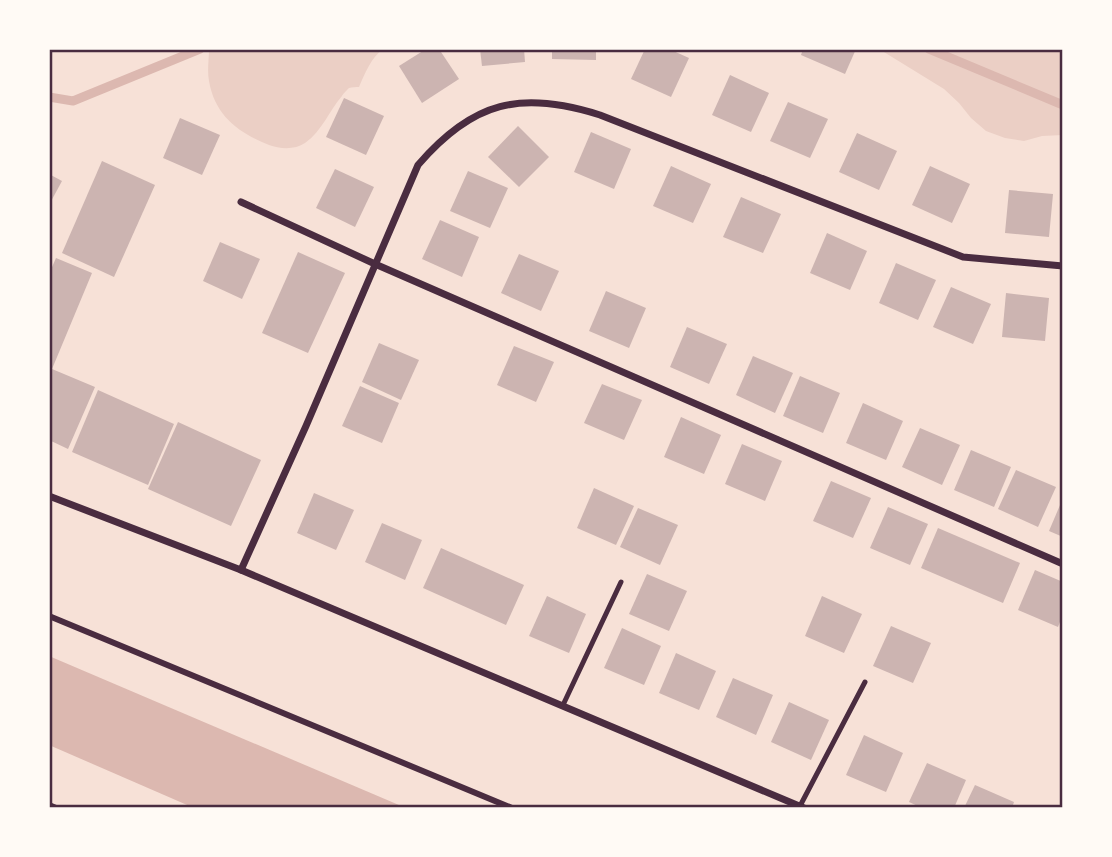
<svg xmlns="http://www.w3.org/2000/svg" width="1112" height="857" font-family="Arial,sans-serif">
<rect width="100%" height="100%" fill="#f7e1d7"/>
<g fill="#ebcfc5">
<path d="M209 49H383C371 58 365 73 359 87 356 87 352 87 349 88 348 89 342 95 342 96 329 111 322 131 305 143 295 150 280 149 269 145 239 133 215 116 209 81 207 71 209 59 209 49Z"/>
<polygon points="879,49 1063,49 1063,135 1042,136 1024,141 1005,138 986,131 971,118 959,103 944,89"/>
</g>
<polygon fill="#dcb8b0" points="49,656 406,808 194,808 49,745"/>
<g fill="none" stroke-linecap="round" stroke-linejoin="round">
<g stroke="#dcb8b0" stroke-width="9">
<polyline points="929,49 1063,105"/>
<polyline points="49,97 73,101 200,49"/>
</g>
</g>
<g fill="#ccb4b1">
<polygon points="426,49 439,49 459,79 422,103 399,66"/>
<polygon points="480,49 524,49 525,62 482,66"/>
<polygon points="552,49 596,49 596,60 552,59"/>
<polygon points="645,49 669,49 689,58 671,97 631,79"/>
<polygon points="803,49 856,49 845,74 801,55"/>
<polygon points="730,75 769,93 751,132 712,115"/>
<polygon points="344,98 384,116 366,155 326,137"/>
<polygon points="788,102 828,119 810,158 770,141"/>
<polygon points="180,118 220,135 202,175 163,158"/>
<polygon points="518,126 549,157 519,187 488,157"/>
<polygon points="591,132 631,149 614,189 574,172"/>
<polygon points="857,133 897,151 879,190 839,172"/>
<polygon points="102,161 155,185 114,277 62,253"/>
<polygon points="671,166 711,184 693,223 653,206"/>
<polygon points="930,166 970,184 952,223 912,205"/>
<polygon points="335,169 374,187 355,227 316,208"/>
<polygon points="468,171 508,188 490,228 450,211"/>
<polygon points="49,174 62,181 49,205"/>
<polygon points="1009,190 1053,194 1049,237 1005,233"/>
<polygon points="741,197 781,214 763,253 723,237"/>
<polygon points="440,220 479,237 462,277 422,259"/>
<polygon points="827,233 867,251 850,290 810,273"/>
<polygon points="220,242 260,259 242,299 203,281"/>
<polygon points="298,252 345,273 308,353 262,333"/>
<polygon points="519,254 559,271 541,311 501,293"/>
<polygon points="56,258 92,273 52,369 95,387 68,449 49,440 49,274"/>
<polygon points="896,263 936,280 918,320 879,303"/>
<polygon points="951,287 991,304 973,344 933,327"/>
<polygon points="606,291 646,308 629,348 589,331"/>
<polygon points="1006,293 1049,298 1045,341 1002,337"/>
<polygon points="687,327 727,344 709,384 670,367"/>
<polygon points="379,343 419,360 401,400 362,382"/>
<polygon points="514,346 554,362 536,402 497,385"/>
<polygon points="753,356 793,373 775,413 736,395"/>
<polygon points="800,376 840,393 823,433 783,416"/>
<polygon points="602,384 642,400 624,440 584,423"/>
<polygon points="360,386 399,403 382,443 342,426"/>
<polygon points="98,390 174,424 148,485 72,452"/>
<polygon points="863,403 903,421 886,460 846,443"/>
<polygon points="681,417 721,435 704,474 664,457"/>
<polygon points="178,422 261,460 231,526 148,489"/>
<polygon points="920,428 960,445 942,485 902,467"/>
<polygon points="742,444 782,461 765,501 725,484"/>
<polygon points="971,450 1011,467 994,507 954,490"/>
<polygon points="1016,470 1056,487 1038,527 998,509"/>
<polygon points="831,481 871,498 853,538 813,521"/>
<polygon points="594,488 634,506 616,545 577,528"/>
<polygon points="314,493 354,510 336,550 297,533"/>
<polygon points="1063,498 1063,537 1049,531"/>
<polygon points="888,507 928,524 910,565 870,548"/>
<polygon points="638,508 678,525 660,565 620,547"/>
<polygon points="382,523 422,540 405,580 365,562"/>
<polygon points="938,528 1020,563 1003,603 921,568"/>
<polygon points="441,548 524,585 506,625 423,588"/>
<polygon points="1035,570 1063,582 1063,614 1058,627 1018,610"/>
<polygon points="647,574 687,591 669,631 629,614"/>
<polygon points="547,596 586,614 569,653 529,636"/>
<polygon points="822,596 862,614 844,653 805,636"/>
<polygon points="891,626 931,643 913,683 873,666"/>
<polygon points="622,628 661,646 644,685 604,668"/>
<polygon points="676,653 716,671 699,710 659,693"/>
<polygon points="733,678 773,695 756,735 716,717"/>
<polygon points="789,702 829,720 811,760 771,742"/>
<polygon points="864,735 903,753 886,792 846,775"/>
<polygon points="927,763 966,780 954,808 922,808 909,802"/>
<polygon points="975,785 1014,802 1012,808 964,808"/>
</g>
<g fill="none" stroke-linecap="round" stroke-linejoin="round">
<g stroke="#4a2c40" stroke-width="5">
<polyline points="563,705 621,582"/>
<polyline points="800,806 865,682"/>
</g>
<g stroke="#4a2c40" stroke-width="6">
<polyline points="49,616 512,808"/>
<polyline points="49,805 56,808"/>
</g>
<g stroke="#4a2c40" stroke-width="7">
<polyline points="241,202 375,264 1063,564"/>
<polyline points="49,496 241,570 804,808"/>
<path d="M241 570 306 426 418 165C473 101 521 90 600 115L963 257 1063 266"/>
</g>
</g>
<rect width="1112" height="857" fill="none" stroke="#fffaf5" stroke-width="102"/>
<rect x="51" y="51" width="1010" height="755" fill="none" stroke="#4a2c40" stroke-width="2.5"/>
</svg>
